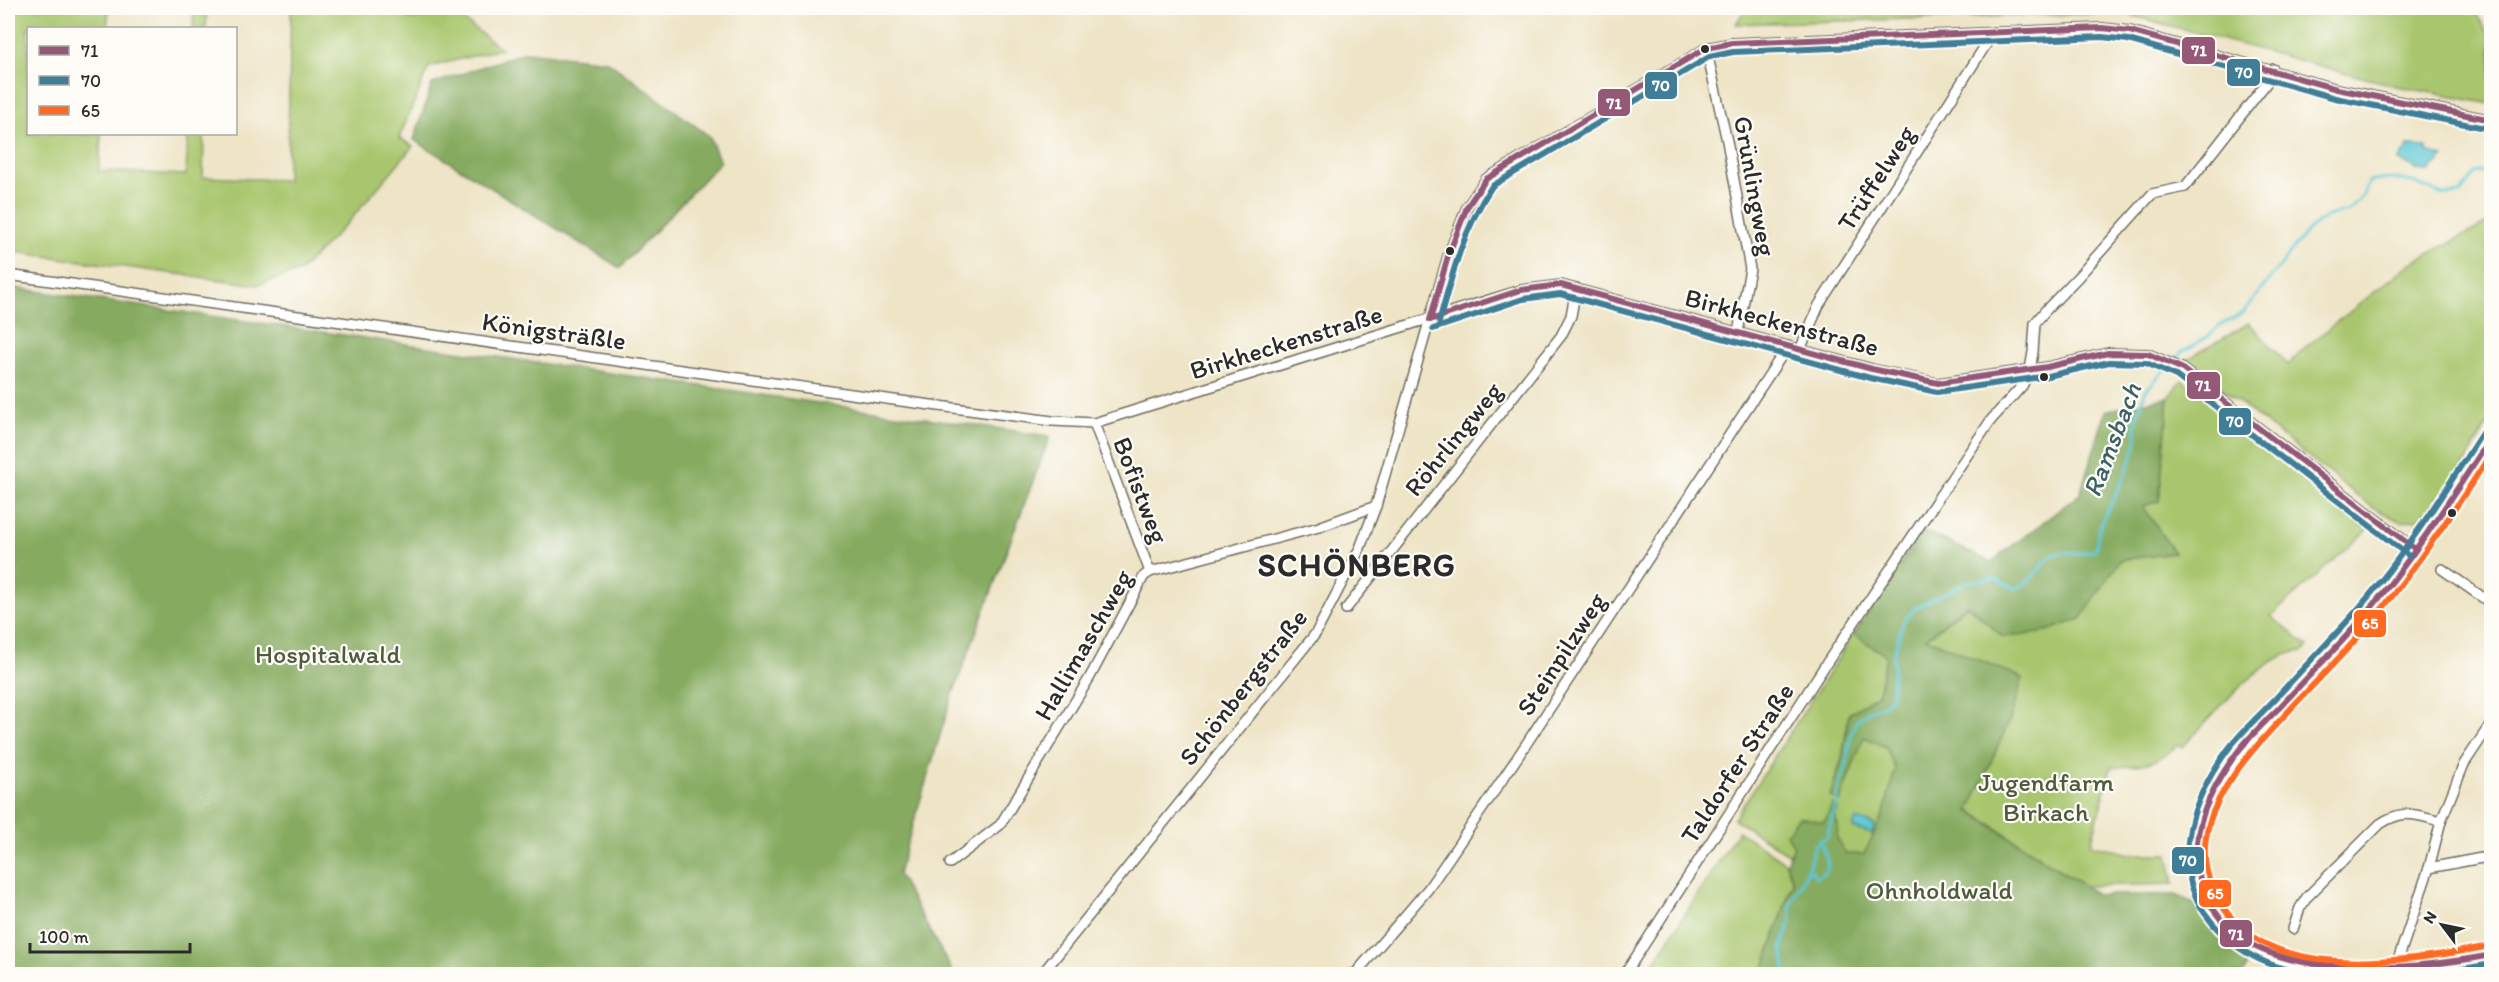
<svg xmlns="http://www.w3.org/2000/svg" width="2499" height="982" font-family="Itim,sans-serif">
<rect width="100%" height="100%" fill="#fdfcf7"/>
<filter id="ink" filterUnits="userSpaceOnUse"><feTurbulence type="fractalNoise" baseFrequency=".0167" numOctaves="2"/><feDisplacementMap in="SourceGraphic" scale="12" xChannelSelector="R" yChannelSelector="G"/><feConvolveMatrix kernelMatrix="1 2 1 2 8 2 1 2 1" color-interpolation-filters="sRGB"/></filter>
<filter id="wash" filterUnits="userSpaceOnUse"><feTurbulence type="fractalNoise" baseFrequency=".008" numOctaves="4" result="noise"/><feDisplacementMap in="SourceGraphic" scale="24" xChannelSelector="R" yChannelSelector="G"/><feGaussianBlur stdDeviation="1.35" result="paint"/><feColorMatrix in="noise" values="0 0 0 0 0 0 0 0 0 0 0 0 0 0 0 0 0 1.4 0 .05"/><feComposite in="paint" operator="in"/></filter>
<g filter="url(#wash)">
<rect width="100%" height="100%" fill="#eee4c6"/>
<g fill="#a8c66d" stroke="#6a784c" stroke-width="1.5">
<polygon points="8,8 109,8 107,28 28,28 28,134 101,134 99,171 186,175 188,134 204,134 203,177 287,180 291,8 393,8 411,19 456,14 501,49 429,67 399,138 413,146 352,218 300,271 258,285 8,251"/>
<polygon points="194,8 207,8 206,28 193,28"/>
<polygon points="1746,8 2472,8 2491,37 2491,104 2396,86 2122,13 1736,24"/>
<polygon points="2491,221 2491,418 2466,461 2445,491 2419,519 2401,522 2372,507 2186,360 2249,323 2288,365 2307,346 2410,264"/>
<path d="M2182 380 2359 515 2369 529 2271 616 2308 647 2303 652C2270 646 2205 723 2183 747L2177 745C2157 766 2138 765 2111 768L2091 844 2129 854H2168L2174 884 2084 886 1969 810 2010 719 1926 639 1968 605 2003 637 2081 619 2120 560 2174 553 2142 506 2159 501 2169 397Z"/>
<polygon points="1854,634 1886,655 1878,694 1849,714 1842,759 1830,796 1840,802 1860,727 1896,707 1906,765 1859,873 1821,835 1793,857 1734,819"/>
<polygon points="1738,831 1786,863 1793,882 1762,974 1647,974"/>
</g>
<g fill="#86ab60" stroke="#586b46" stroke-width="1.5">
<polygon points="525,52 607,61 709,136 720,162 620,268 414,140 432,84"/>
<polygon points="8,287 1050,436 951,699 898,874 954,974 8,974"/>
<polygon points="2169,397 2159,501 2143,506 2174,553 2120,560 2081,619 2041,633 2003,637 1967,605 1926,638 2023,678 2010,719 1969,811 2098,895 2176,895 2202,907 2225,936 2253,956 2243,974 1762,974 1793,882 1786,863 1794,846 1786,834 1799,817 1824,822 1833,804 1838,807 1834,815 1838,825 1837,838 1846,854 1864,854 1884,813 1895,769 1886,747 1864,737 1839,802 1830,796 1842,759 1849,714 1878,694 1886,656 1854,634 1922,530 1991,562 2080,494 2106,411"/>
</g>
<g fill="#5cc7d5" stroke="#447980" stroke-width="1.5">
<polygon points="2408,146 2427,147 2427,152 2444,157 2429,171 2415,170 2414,167 2398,161"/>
<polygon points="1856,819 1875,825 1872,834 1853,828"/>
</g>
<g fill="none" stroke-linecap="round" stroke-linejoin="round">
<g stroke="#5cc7d5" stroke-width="3">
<path d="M1807 872 1811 870 1816 877C1838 870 1823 853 1820 840"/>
<path d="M1784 974 1785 969 1782 946 1791 922 1790 905 1807 872 1815 845 1827 837 1838 796 1839 783 1846 768 1851 734 1857 720 1869 711 1884 705 1892 695 1894 653 1903 622 1915 608 1967 582 1995 578 2015 589C2038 581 2040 559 2059 553 2072 549 2079 558 2096 549L2099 527 2125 476 2136 447V421L2145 391 2182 352 2209 336 2220 325 2243 313 2308 230 2327 216 2349 211 2364 195 2369 182C2385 178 2399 178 2415 183 2435 189 2437 198 2460 194L2476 173 2492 169"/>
</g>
</g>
</g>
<g filter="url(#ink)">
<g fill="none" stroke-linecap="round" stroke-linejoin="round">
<g stroke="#6f6c61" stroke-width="12">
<g id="minor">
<polyline points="1706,48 1727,141 1750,269 1738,332"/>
<polyline points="8,275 901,401 1052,421 1094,423 1521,290 1561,285 1872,369 1938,383 2047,367 2108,353 2148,354 2181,368 2415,549"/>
<polyline points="1800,350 1819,305 1994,32"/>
<polyline points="1094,423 1150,572"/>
<polyline points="2442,569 2492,604"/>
<polyline points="1346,609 1561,336 1571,316 1576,288"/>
<polyline points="950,863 1000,825 1090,677 1144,576 1150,572 1319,527 1376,506"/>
<polyline points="2429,868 2492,856"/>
<path d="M2293 929 2300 908 2307 897 2380 824C2404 808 2416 815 2441 821"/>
<polyline points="2394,972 2429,868 2441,821 2464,764 2492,722"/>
<polyline points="1042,974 1316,633 1360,548 1376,506 1448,256 1467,207 1486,179 1695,55 1706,48 1732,43 2102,28 2130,31 2337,89 2492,120"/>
<polyline points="1355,974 1428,889 1517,758 1788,346"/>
<polyline points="1625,974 1824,667 1991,420 2022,386 2030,370 2033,352 2035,323 2045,311 2078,277 2152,194 2185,187 2268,81 2273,69"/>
</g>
</g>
<g stroke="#6f6c61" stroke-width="16">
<path id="secondary" d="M2492 435 2449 502 2391 583 2365 615 2237 753C2222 776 2205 802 2198 829 2185 878 2218 933 2263 953 2285 962 2310 967 2333 970 2386 975 2440 965 2492 955"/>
</g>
<use href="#minor" stroke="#fff" stroke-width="9"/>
<use href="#secondary" stroke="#fff" stroke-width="14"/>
<g stroke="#fdfcf7" stroke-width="10">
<g id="bus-1">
<polyline points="1430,320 1448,256 1467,207 1486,179 1706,48 1732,43 2102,28 2130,31 2337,89 2492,120"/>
<polyline points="1430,320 1521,290 1561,285 1872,369 1938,383 2047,367 2108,353 2148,354 2181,368 2415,549"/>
<path d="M2492 436C2452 497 2413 558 2366 614 2339 646 2308 676 2280 707 2265 722 2249 737 2236 754 2194 811 2176 873 2230 930 2289 982 2417 969 2492 955"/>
</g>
</g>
<g stroke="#fdfcf7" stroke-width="10">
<g id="bus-2">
<path d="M1439 322C1452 274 1464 228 1492 186L1709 57 1733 52 2102 37 2128 40 2335 98 2490 129"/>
<polyline points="1433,329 1523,299 1560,294 1870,378 1937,392 2048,376 2109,362 2146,363 2176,376 2409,556"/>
<path d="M2305 974C2262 965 2229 949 2204 912 2169 858 2194 795 2229 748 2243 730 2260 715 2276 698 2303 668 2332 639 2359 608 2406 553 2445 491 2484 430"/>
<polyline points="2433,974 2492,964"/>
</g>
</g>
<g stroke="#fdfcf7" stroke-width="10">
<path id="bus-3" d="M2490 946C2418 960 2290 982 2234 921 2166 845 2230 773 2285 715 2314 683 2346 652 2374 619 2417 566 2455 510 2492 452"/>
</g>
<use href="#bus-1" stroke="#945977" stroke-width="6"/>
<use href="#bus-2" stroke="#407e98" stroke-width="6"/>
<use href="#bus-3" stroke="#ff6a20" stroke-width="6"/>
</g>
</g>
<g fill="#2b2b2b" stroke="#fdfcf7" stroke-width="2">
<circle cx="1705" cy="49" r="5"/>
<circle cx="1450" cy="251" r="5"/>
<circle cx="2044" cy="377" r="5"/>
<circle cx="2452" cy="513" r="5"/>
</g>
<g text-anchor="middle" stroke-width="4.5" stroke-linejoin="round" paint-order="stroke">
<g font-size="26" fill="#2b2b2b" stroke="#fdfcf7">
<text transform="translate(1876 178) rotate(-57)" y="9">Trüffelweg</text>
<text transform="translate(1755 186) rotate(80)" y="9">Grünlingweg</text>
<text transform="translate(1782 322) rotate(15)" y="9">Birkheckenstraße</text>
<text transform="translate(554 331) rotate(8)" y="9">Königsträßle</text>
<text transform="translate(1286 342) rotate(-17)" y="9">Birkheckenstraße</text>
<text transform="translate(1453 439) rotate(-51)" y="9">Röhrlingweg</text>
<text transform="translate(1141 490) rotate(69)" y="9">Bofistweg</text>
<text transform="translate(1083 645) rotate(-60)" y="9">Hallimaschweg</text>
<text transform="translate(1561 654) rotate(-57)" y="9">Steinpilzweg</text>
<text transform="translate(1243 687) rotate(-52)" y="9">Schönbergstraße</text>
<text transform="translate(1737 763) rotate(-57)" y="9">Taldorfer Straße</text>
</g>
<g font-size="26" fill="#505a3f" stroke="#fdfcf7">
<text x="328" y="663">Hospitalwald</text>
<text x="2046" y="791">Jugendfarm<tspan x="2046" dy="30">Birkach</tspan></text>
<text x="1939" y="899">Ohnholdwald</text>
</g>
<g font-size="27" font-style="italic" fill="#3c6266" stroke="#fdfcf7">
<text transform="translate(2112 440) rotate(-69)" y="9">Ramsbach</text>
</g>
<g font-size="32" font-weight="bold" letter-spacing="1.5" fill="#2b2b2b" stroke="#fdfcf7">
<text x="1357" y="576">SCHÖNBERG</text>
</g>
</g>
<g stroke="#fdfcf7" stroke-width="2">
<rect x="2181" y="36" width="35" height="29" rx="6" fill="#945977"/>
<rect x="2226" y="58" width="35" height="29" rx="6" fill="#407e98"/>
<rect x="1644" y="71" width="34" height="29" rx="6" fill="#407e98"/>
<rect x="1597" y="88" width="34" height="29" rx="6" fill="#945977"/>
<rect x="2186" y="371" width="35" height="29" rx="6" fill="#945977"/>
<rect x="2218" y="407" width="34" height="29" rx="6" fill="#407e98"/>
<rect x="2353" y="609" width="34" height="29" rx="6" fill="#ff6a20"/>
<rect x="2171" y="846" width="34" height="29" rx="6" fill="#407e98"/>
<rect x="2198" y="879" width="34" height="29" rx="6" fill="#ff6a20"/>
<rect x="2219" y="919" width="34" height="29" rx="6" fill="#945977"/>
</g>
<g font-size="16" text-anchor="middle" font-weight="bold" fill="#fff">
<text x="2199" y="56">71</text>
<text x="2244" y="78">70</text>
<text x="1661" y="91">70</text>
<text x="1614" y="109">71</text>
<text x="2203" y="391">71</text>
<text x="2235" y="427">70</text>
<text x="2370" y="629">65</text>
<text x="2188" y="866">70</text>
<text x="2215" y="899">65</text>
<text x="2236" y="940">71</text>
</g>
<rect width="2499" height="982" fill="none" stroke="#fdfcf7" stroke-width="30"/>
<rect x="27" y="27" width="210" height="108" fill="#fdfcf7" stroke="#a9a8a5" stroke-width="1.5"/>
<rect x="39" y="46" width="30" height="9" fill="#945977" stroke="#a9a8a5" stroke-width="1.5"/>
<text x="81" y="57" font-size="18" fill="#2b2b2b">71</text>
<rect x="39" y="76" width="30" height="9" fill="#407e98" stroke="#a9a8a5" stroke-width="1.5"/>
<text x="81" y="87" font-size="18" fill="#2b2b2b">70</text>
<rect x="39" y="106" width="30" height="9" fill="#ff6a20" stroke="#a9a8a5" stroke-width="1.5"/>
<text x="81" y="117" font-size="18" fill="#2b2b2b">65</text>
<g transform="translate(2442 925) rotate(302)" stroke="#fdfcf7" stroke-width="4.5" paint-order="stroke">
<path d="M0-4.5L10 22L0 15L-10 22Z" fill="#2b2b2b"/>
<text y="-9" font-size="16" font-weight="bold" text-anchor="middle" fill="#2b2b2b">N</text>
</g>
<path d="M30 943v9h160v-9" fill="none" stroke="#2b2b2b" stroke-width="3"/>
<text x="39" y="943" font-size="18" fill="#2b2b2b" stroke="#fdfcf7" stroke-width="4.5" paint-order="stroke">100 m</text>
</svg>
